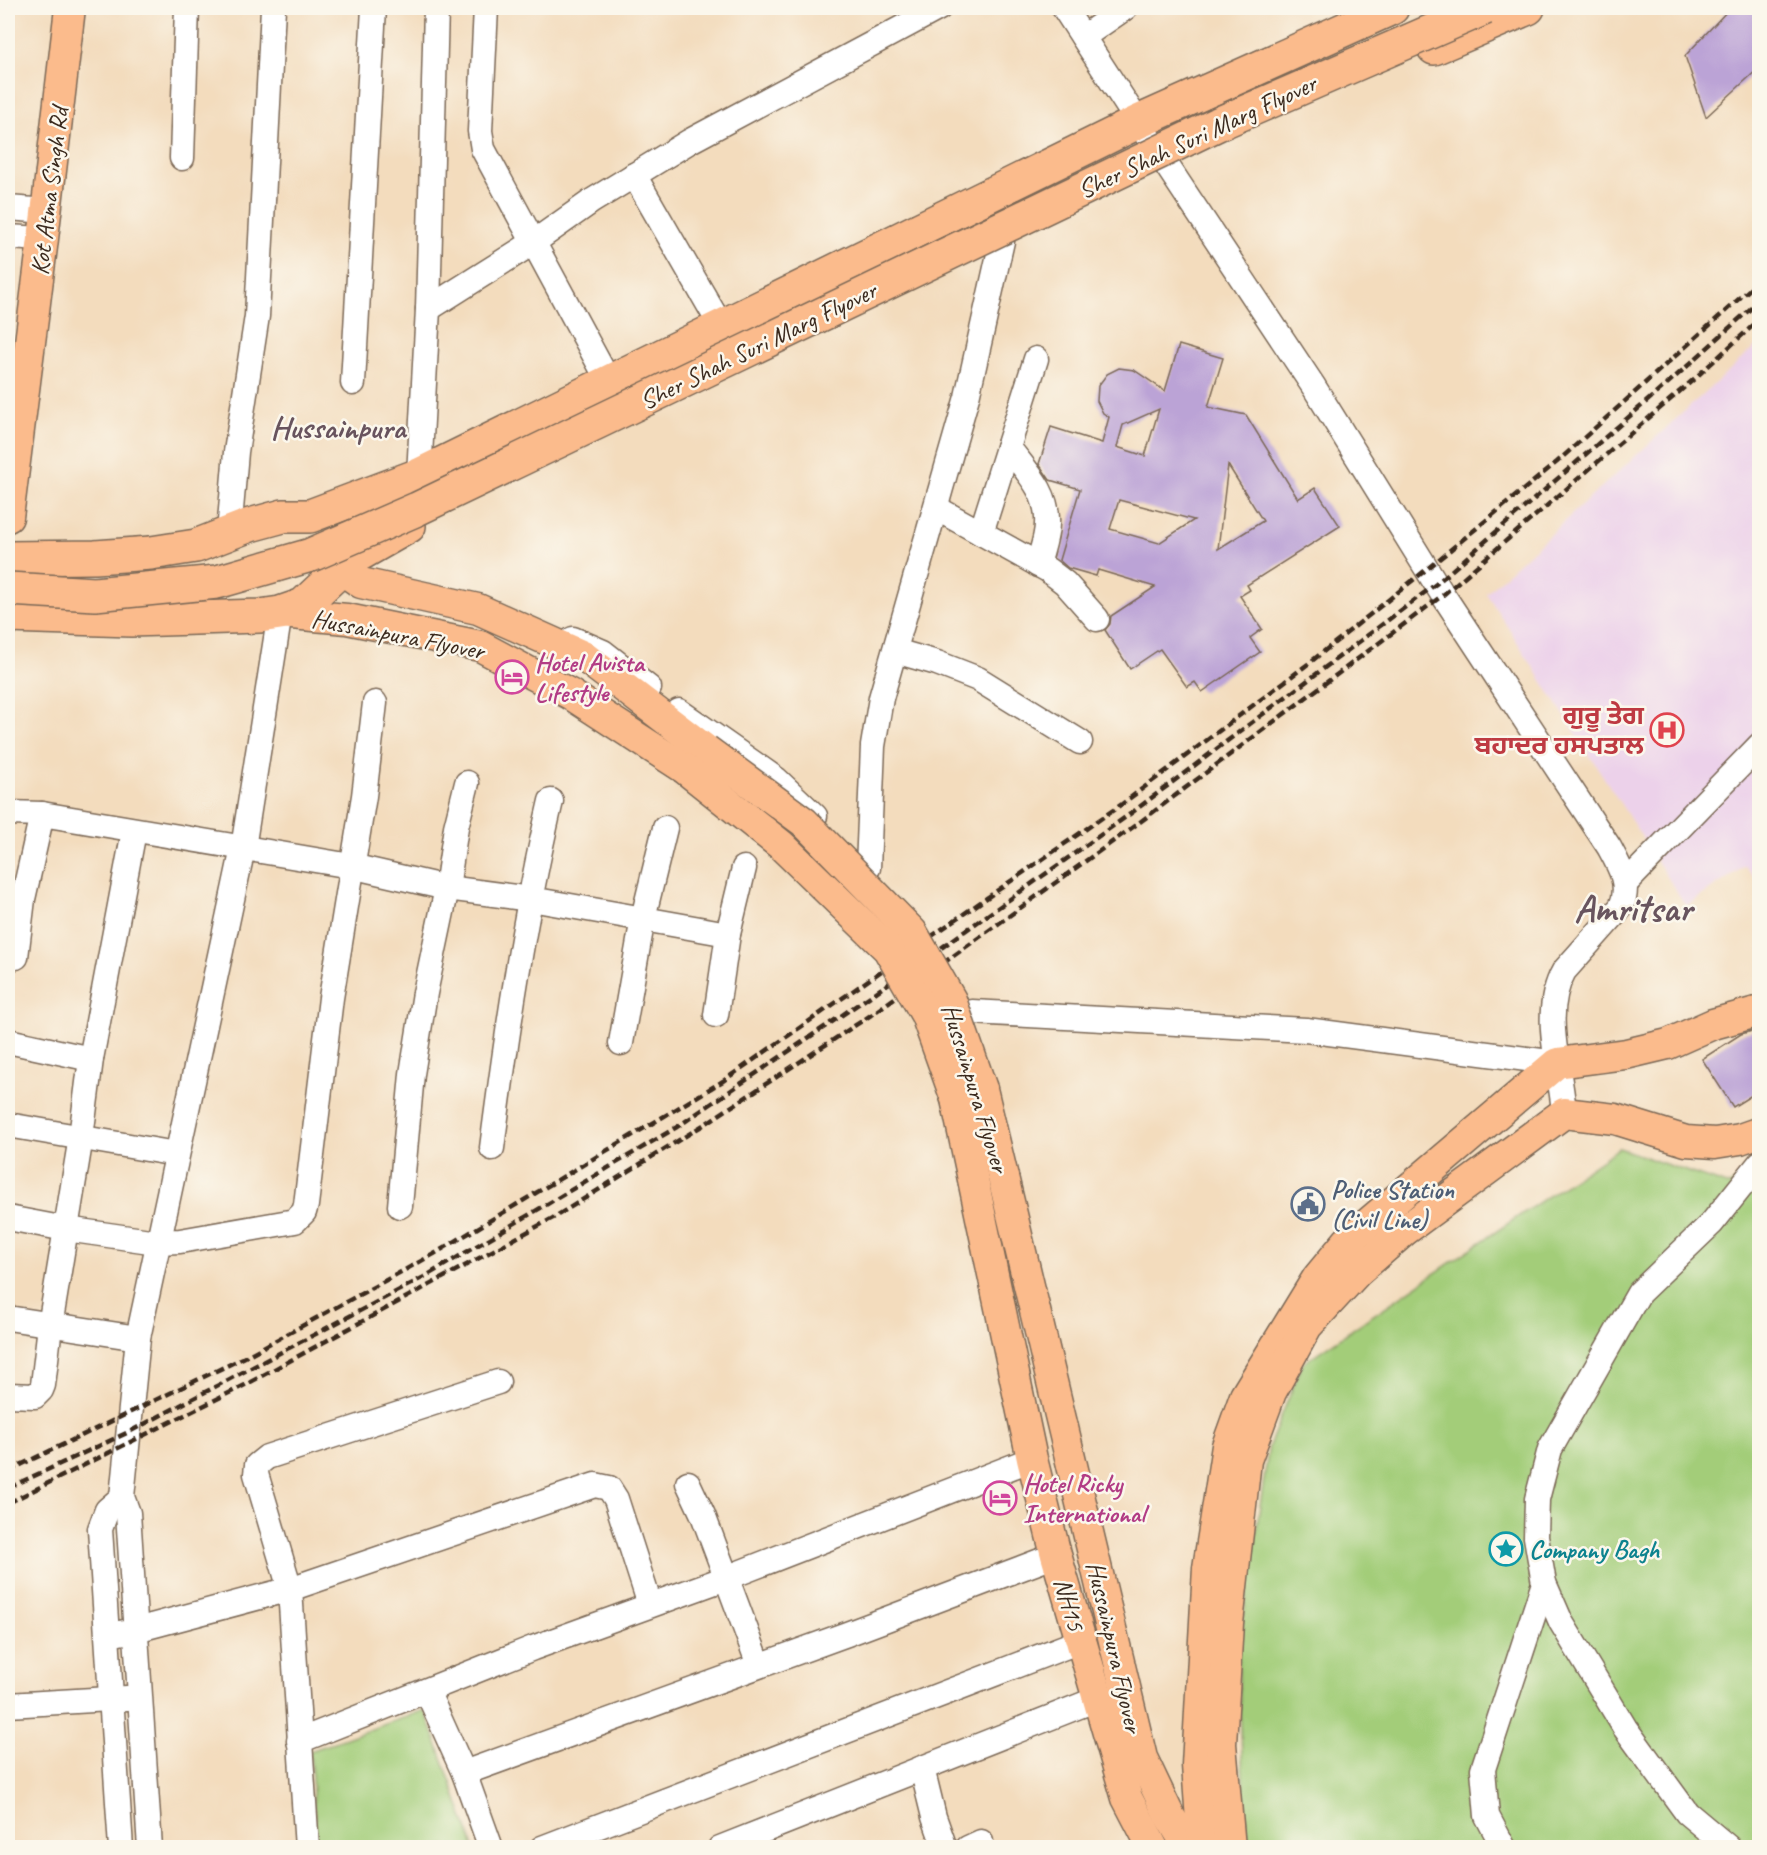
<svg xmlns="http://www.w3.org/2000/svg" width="1767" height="1855" font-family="Caveat,'Noto Sans Gurmukhi',sans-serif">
<rect width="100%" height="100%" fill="#fbf7ec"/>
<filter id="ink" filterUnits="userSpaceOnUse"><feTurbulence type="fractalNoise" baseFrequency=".0167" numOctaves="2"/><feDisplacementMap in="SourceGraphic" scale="12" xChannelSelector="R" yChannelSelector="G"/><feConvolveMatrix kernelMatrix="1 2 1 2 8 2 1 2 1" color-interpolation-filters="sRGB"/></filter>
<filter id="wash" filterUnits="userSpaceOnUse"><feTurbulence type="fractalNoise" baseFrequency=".008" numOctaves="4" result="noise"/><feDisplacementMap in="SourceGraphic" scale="24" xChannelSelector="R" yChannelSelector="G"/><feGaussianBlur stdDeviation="1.35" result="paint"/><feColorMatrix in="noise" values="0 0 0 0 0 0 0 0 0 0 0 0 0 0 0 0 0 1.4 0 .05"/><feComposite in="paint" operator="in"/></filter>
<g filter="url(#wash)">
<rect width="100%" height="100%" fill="#f3dcbd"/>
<polygon fill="#ecd1ea" points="1759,343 1759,881 1745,866 1686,906 1486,593"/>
<g fill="#a3cd79" stroke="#6f7c4c" stroke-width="1.5">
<polygon points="1619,1148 1729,1186 1759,1166 1759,1847 1250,1848 1244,1809 1238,1653 1269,1446 1303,1363"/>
<polygon points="425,1710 474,1847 317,1847 310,1751"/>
</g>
<g id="blocks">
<g fill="#bba3d6" fill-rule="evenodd">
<polygon points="1730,8 1760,8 1760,67 1706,117 1685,56"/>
<path d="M1179 345 1223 358 1208 407 1246 415 1298 499 1315 488 1340 526 1247 585 1250 590 1240 596 1262 629 1250 638 1260 652 1202 692 1195 682 1187 687 1160 649 1130 669 1105 630 1110 624 1111 616 1155 587 1098 570 1096 576 1068 568 1059 560 1080 489 1050 480 1039 464 1051 427 1102 443 1109 417 1103 413 1097 401 1098 386 1107 374 1119 368 1134 370 1165 391ZM1159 409 1145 456 1117 447 1123 425ZM1228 465 1263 521 1218 549ZM1119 500 1194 520 1159 543 1110 529Z"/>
<polygon points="1760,1029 1760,1090 1733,1107 1702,1059 1741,1034"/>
</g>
</g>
</g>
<g filter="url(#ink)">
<use href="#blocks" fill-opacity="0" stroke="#7b6856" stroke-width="1.5"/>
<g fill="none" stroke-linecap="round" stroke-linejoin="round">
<g stroke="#7b6856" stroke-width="27">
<g id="minor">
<polyline points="486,8 480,131 483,149 609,382"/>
<path d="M1064 8 1138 122 1314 387 1443 595 1609 847C1620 867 1631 885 1621 907L1564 971C1540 1013 1561 1068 1564 1113"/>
<polyline points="1083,37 1125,8"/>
<polyline points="182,158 187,8"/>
<polyline points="634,175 721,326"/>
<polyline points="8,208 47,211"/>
<polyline points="8,237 43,239"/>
<polyline points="428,309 534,242 592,201 690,141 939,8"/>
<polyline points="353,383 374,8"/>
<path d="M1008 447C1026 471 1049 492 1047 524 1047 537 1041 552 1038 565"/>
<polyline points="419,475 428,309 436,8"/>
<polyline points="936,508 1048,570 1065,583 1097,619"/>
<polyline points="229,533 236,452 257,316 273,8"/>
<polyline points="981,533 1036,359"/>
<polyline points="573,639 603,652 649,688"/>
<polyline points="895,651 937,663 978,679 1080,742"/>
<polyline points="679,711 776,779 815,816"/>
<polyline points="8,813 42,814"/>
<polyline points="868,868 873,746 881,698 967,397 1002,241"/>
<polyline points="1626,883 1760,745"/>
<polyline points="16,957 23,899 42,814 351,866 447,888 531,899 728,934"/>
<polyline points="972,1012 1306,1030 1557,1063"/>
<polyline points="716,1015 728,934 744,868"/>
<polyline points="8,1041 91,1059"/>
<polyline points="621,1043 643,918 665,828"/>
<polyline points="8,1125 176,1154"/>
<path d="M492 1148C507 1032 524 916 551 801"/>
<polyline points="400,1206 412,1074 425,993 447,888 456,827 467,783"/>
<polyline points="8,1218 66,1229 157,1242 180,1241 295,1221 304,1212 306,1205 331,998 364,796 375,703"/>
<polyline points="8,1318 138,1338"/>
<polyline points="8,1395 35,1396 41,1390 43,1385 50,1326 81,1137 91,1059 134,831"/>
<polyline points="688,1483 703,1515 759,1665"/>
<polyline points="108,1635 136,1630 290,1589 595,1485 609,1488 616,1499 650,1605"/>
<polyline points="427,1691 464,1773 491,1848"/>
<polyline points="8,1705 127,1698"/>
<polyline points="299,1741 533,1648 726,1578 1032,1459"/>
<polyline points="922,1768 934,1817 945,1848"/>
<polyline points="464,1773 847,1634 1056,1555"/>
<polyline points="121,1848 100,1529 107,1510 122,1497"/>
<path d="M150 1848C142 1736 136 1624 128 1513L122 1497 138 1338 243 848 280 613"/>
<polyline points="307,1848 290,1589 256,1474 257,1465 267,1457 498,1382"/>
<polyline points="542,1848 1080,1641"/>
<polyline points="720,1848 1097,1699"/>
<polyline points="968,1848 981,1842"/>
<polyline points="1504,1848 1487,1816 1483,1769 1544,1583"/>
<polyline points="1729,1848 1687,1813 1625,1728 1561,1622 1544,1583 1536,1537 1537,1499 1550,1449 1639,1293 1712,1223 1760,1163"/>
</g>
</g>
<g stroke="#7b6856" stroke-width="33">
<g id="major">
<polyline points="8,517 43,239 70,8"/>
<polyline points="332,554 341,569 361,583 478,609 583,656 706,750"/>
<polyline points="280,613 347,619 480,646 570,694 684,768"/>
<polyline points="982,1089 1142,1758 1169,1815 1189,1848"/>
<polyline points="956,1099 1032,1459 1056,1555 1127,1798 1153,1848"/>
<polyline points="1203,1848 1197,1765 1208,1568 1227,1446 1245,1396 1318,1277 1347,1242 1372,1220 1557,1063 1626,1054 1668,1044 1713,1024 1760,1011"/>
<polyline points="1230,1848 1221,1744 1228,1623 1246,1460 1271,1392 1307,1326 1357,1272 1404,1231 1564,1113 1615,1119 1686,1141 1715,1143 1740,1139 1760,1132"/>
</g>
</g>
<g stroke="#7b6856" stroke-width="36">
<g id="highway">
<polyline points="1434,48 1528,8"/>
<polyline points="8,558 95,557 151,553 196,546 250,525 283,516 310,516 419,475 1138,122 1392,8"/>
<polyline points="8,616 131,620 260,616 280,613 303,605 353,558 409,526"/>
</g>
</g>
<use href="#minor" stroke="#fff" stroke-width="24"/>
<use href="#major" stroke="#fbbb8c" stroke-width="30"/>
<use href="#highway" stroke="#fbbb8c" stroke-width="33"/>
<g stroke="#3b2a1e" stroke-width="4.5" stroke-dasharray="9 4.5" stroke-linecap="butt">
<polyline points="8,1471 243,1358 434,1254 723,1081 1122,804 1308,664 1427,569 1557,462 1760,280"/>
<polyline points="8,1488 131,1431 426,1276 677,1127 941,948 1130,814 1436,584 1683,370 1760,300"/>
<polyline points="8,1503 245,1385 553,1218 705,1124 871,1015 1140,822 1443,595 1693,380 1760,319"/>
</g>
<g stroke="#7b6856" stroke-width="33" stroke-linecap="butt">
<g id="major-bridge">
<polyline points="706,750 804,822 912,932 951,1000 982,1089"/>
<polyline points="684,768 781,845 888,949 926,1015 956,1099"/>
</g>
</g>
<g stroke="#7b6856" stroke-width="36" stroke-linecap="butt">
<polyline id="highway-bridge" points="8,589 95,594 217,582 311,555 417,509 1218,124 1485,8"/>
</g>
<use href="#major-bridge" stroke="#fbbb8c" stroke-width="30"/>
<use href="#highway-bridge" stroke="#fbbb8c" stroke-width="33"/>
</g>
</g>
<defs>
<g id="hotel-ring" transform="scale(1.725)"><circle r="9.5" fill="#fbf7ec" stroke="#d1479c" stroke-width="1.5"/><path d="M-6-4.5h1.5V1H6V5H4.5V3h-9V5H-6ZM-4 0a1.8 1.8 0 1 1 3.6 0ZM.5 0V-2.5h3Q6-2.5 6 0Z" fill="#d1479c"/></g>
<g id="hospital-ring" transform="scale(1.725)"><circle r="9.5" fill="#fbf7ec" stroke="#e0444e" stroke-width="1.5"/><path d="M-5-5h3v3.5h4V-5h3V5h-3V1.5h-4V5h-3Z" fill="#e0444e"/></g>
<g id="civic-ring" transform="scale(1.725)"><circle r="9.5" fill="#fbf7ec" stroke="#5c6f8a" stroke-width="1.5"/><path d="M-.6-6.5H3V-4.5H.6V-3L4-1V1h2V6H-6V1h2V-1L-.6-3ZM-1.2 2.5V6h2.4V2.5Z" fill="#5c6f8a"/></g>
<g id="sight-ring" transform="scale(1.725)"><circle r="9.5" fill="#fbf7ec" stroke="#0f9aa8" stroke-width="1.5"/><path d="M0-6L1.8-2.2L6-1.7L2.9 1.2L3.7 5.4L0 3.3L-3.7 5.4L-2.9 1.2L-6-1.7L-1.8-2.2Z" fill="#0f9aa8"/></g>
</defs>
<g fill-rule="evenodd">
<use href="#hotel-ring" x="512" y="677"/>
<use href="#hospital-ring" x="1667" y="730"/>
<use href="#civic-ring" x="1308" y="1204"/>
<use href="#hotel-ring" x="1000" y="1498"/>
<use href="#sight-ring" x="1506" y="1549"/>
</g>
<g text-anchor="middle" stroke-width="5" stroke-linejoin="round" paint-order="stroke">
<g font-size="26" fill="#3b2a1e" stroke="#fbf7ec">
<text transform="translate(1197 136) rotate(-25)" y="9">Sher Shah Suri Marg Flyover</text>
<text transform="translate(49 191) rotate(-83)" y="9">Kot Atma Singh Rd</text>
<text transform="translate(758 345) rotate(-26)" y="9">Sher Shah Suri Marg Flyover</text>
<text transform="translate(398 634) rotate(11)" y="9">Hussainpura Flyover</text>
<text transform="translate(976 1088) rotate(73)" y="9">Hussainpura Flyover</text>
<text transform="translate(1070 1604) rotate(74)" y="9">NH15</text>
<text transform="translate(1115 1647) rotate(77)" y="9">Hussainpura Flyover</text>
</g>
<g font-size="26" font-weight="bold" fill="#b23c85" stroke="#fbf7ec" text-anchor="start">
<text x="535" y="671">Hotel Avista<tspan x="535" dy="30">Lifestyle</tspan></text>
<text x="1023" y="1492">Hotel Ricky<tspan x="1023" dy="30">International</tspan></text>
</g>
<g font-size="26" font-weight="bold" fill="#be3a42" stroke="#fbf7ec" text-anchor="end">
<text x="1644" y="724">ਗੁਰੂ ਤੇਗ<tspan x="1644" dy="30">ਬਹਾਦਰ ਹਸਪਤਾਲ</tspan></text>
</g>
<g font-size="26" font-weight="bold" fill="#4e5e75" stroke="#fbf7ec" text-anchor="start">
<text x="1331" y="1198">Police Station<tspan x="1331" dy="30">(Civil Line)</tspan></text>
</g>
<g font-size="26" font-weight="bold" fill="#0d838f" stroke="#fbf7ec" text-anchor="start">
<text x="1529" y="1558">Company Bagh</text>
</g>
<g font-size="32" font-weight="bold" fill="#68545e" stroke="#fbf7ec">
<text x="338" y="438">Hussainpura</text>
</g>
<g font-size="38" font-weight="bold" fill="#68545e" stroke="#fbf7ec">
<text x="1633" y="921">Amritsar</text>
</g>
</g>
<rect width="1767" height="1855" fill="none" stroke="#fbf7ec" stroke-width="30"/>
</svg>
